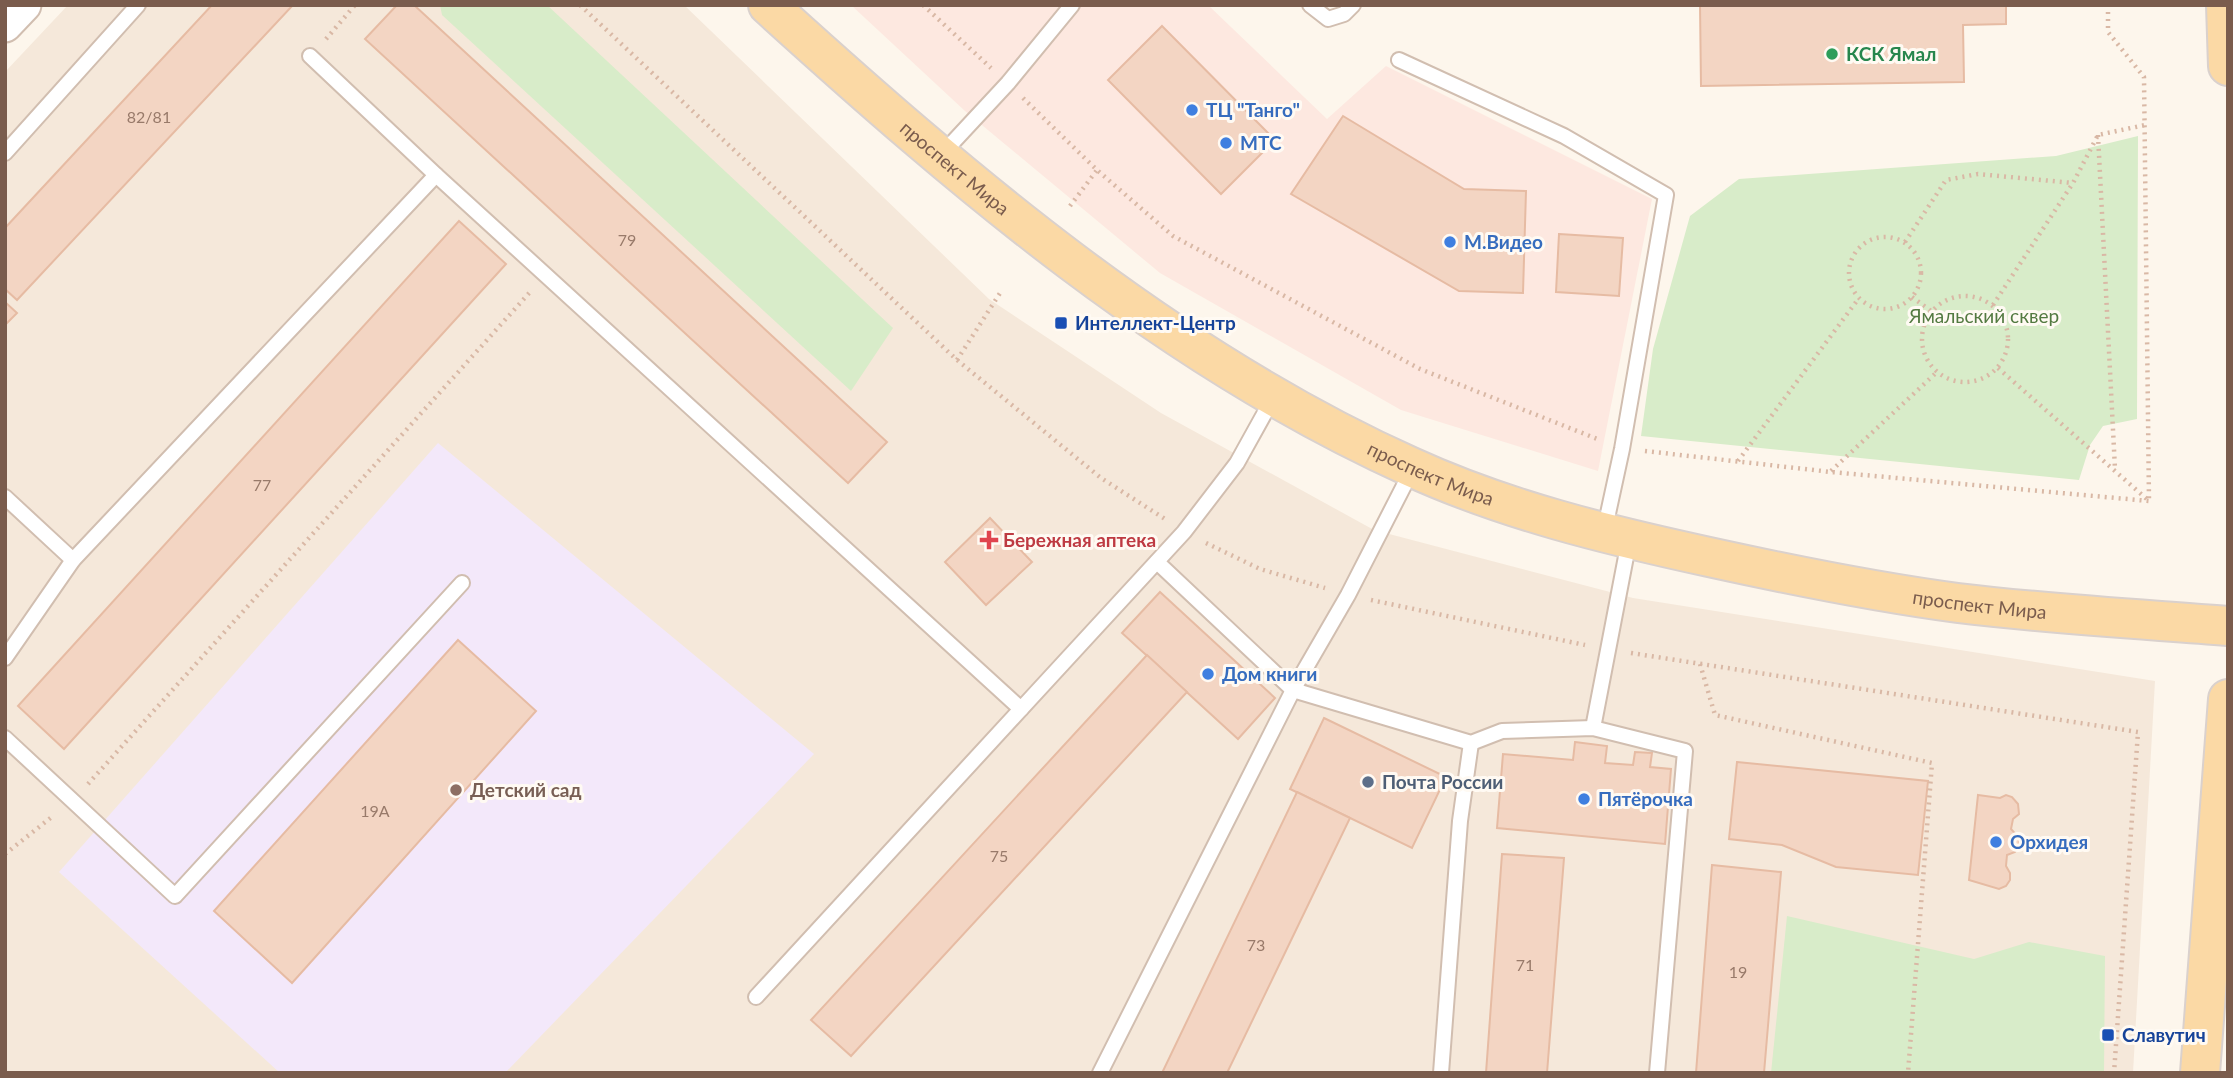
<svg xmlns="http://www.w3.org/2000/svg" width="2233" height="1078" font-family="Lato,sans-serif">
<rect width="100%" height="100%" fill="#fdf6ec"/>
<polygon fill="#f5e8da" points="68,5 684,5 989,299 1161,413 1374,530 1633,598 2155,681 2133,1073 5,1073 5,72"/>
<polygon fill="#fde8e0" points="851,5 1208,5 1327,119 1386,66 1652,199 1598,471 1401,410 1160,273 965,111"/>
<polygon fill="#f3e8fa" points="438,443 814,754 505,1073 280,1073 59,872"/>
<g fill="#d8ecc9">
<polygon points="440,5 547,5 893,328 851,391 442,15"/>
<polygon points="2138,136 2137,419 2103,426 2090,445 2079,480 1641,436 1653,349 1690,216 1739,179 2056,156"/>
<polygon points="1787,916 1974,959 2029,942 2105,956 2104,1073 1771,1073"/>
</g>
<g fill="#f3d5c3" stroke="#e6bba3" stroke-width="2">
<polygon points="212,5 293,5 17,300 5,289 5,228"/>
<polygon points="397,5 414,5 887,442 848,483 365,39"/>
<polygon points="1700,5 2006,5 2006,24 1963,25 1964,82 1701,86"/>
<polygon points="1162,26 1275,140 1221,194 1108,80"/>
<polygon points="1343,116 1464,189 1526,191 1523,293 1459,291 1291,194"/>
<polygon points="459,221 506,264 64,749 18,706"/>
<polygon points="1559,234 1623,238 1619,296 1556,292"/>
<polygon points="5,302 17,313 5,325"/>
<polygon points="990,518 1032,562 986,605 945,562"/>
<polygon points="1160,592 1275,698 1238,739 1122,633"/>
<polygon points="458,640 536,711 292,983 214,911"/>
<polygon points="1147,655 1187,692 851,1056 811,1020"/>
<polygon points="1324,718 1446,777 1412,848 1290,789"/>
<polygon points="1575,742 1607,746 1605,763 1633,765 1635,752 1652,753 1650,767 1671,769 1665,844 1497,828 1503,754 1573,760"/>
<polygon points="1737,762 1928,781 1918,875 1836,867 1782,845 1729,839"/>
<polygon points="1297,792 1350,818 1227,1073 1162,1073"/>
<polygon points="1978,795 2000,798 2006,795 2012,797 2018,804 2019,814 2013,819 2011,829 2020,839 2019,846 2015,852 2007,855 2006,866 2010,873 2010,880 2006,886 1999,889 1969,880"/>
<polygon points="1502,854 1564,858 1547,1073 1486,1073"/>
<polygon points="1712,865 1781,872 1764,1073 1696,1073"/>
</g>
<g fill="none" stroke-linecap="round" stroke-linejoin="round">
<g stroke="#d1beb0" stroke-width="18">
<g id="service">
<polyline points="1310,5 1328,19 1344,14 1353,5"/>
<polyline points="310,56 436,175 1021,709 1184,532 1237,463 1273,398"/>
<polyline points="1399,60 1564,136 1666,195 1622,449 1604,532"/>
<polyline points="5,153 138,5"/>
<polyline points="942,154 1008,83 1072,5"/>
<polyline points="5,497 73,560"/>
<polyline points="1157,562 1293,690 1471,743 1502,731 1593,728 1685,751 1657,1073"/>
<polyline points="5,658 73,560 436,175"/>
<polyline points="1593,728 1629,541"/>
<polyline points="5,738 175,896 462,583"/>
<polyline points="756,997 1021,709"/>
<polyline points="1100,1073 1293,690 1348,595 1413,468"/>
<polyline points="1441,1073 1460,821 1471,743"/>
</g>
</g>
<g stroke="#d1beb0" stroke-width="37">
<polyline id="tertiary" points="5,25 24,5"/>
</g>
<g stroke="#dad1cd" stroke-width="42">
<g id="primary">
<path id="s1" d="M768 5C963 182 1169 358 1411 467 1505 510 1608 535 1709 557 1791 575 1874 592 1958 603 2048 614 2138 619 2228 626"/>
<polyline points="2226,5 2228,66"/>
<polyline points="2200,1073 2228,699"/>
</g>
</g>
<g stroke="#d9b8a5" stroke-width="4.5" stroke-dasharray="2 5" stroke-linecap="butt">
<polyline points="580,5 957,360 1101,478 1165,519"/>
<polyline points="923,5 991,68"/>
<polyline points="2108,5 2108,32 2144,77 2149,501"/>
<polyline points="326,39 355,5"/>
<polyline points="1023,98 1097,170 1173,236 1420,369 1600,440"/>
<polyline points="2098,135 2115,469"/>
<polyline points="1070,206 1097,170"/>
<circle cx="1885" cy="273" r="36"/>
<polyline points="1905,242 1946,180 1978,174 2073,183"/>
<circle cx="1965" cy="339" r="43"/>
<polyline points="1912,297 1931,311"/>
<polyline points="1993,305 2073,183 2098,135 2145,125"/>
<polyline points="957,360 1002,290"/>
<polyline points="1998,368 2149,501"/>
<polyline points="1645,451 1831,472 2149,501"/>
<polyline points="1738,461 1859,298"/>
<polyline points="1831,471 1937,372"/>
<polyline points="1206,543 1260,569 1325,588"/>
<polyline points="1371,600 1585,645"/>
<polyline points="1631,653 2138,732 2114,1073"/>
<polyline points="1700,664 1715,715 1932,763 1908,1073"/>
<polyline points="88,784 531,291"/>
<polyline points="5,854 53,816"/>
</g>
<use href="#service" stroke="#fff" stroke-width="14"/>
<use href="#tertiary" stroke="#fff" stroke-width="33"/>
<use href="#primary" stroke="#fbd9a5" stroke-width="38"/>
</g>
<circle fill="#2e9e5b" stroke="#fffaf3" stroke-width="2.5" cx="1832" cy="54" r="7"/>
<g fill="#3f7fe0" stroke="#fffaf3" stroke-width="2.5">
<circle cx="1192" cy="110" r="7"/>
<circle cx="1226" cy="143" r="7"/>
<circle cx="1450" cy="242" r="7"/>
<circle cx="1208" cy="674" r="7"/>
<circle cx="1584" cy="799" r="7"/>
<circle cx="1996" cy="842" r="7"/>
</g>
<g fill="#1a4fb4" stroke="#fffaf3" stroke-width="2.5">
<rect x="1054" y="316" width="14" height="14" rx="3.5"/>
<rect x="2101" y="1028" width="14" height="14" rx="3.5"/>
</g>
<path fill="#e0444e" stroke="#fffaf3" stroke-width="2.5" d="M985.5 529.5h7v7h7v7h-7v7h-7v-7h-7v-7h7z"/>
<circle fill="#5c6f8a" stroke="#fffaf3" stroke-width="2.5" cx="1368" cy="782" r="7"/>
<circle fill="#8d6e63" stroke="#fffaf3" stroke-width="2.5" cx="456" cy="790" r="7"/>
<g text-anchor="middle" stroke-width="6" stroke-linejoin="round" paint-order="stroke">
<g font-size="16" fill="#987a6a">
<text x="149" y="123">82/81</text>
<text x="627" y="246">79</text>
<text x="262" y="491">77</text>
<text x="375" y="817">19А</text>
<text x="999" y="862">75</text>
<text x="1256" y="951">73</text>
<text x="1525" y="971">71</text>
<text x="1738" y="978">19</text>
</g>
<g font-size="19" font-weight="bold" fill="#27864d" stroke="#fffaf3" text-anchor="start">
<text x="1846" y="61">КСК Ямал</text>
</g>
<g font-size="19" font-weight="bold" fill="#366cbe" stroke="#fffaf3" text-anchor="start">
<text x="1206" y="117">ТЦ "Танго"</text>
<text x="1240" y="150">МТС</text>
<text x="1464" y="249">М.Видео</text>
<text x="1222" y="681">Дом книги</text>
<text x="1598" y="806">Пятёрочка</text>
<text x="2010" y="849">Орхидея</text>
</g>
<g font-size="19" fill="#7a5c4d" stroke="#fffaf3">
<text dy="7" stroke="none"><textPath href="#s1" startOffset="248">проспект Мира</textPath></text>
<text dy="7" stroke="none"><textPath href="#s1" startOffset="816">проспект Мира</textPath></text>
<text dy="7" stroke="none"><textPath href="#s1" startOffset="1382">проспект Мира</textPath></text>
</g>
<g font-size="19" fill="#537a41" stroke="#fffaf3">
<text x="1984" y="323">Ямальский сквер</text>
</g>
<g font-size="19" font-weight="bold" fill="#164399" stroke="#fffaf3" text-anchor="start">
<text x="1075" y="330">Интеллект-Центр</text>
<text x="2122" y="1042">Славутич</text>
</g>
<g font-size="19" font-weight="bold" fill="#be3a42" stroke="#fffaf3" text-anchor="start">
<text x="1003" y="547">Бережная аптека</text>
</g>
<g font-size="19" font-weight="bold" fill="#4e5e75" stroke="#fffaf3" text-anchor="start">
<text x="1382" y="789">Почта России</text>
</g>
<g font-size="19" font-weight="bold" fill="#785e54" stroke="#fffaf3" text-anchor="start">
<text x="470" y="797">Детский сад</text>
</g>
</g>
<rect width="2233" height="1078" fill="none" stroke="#7a5c4d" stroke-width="14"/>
</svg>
